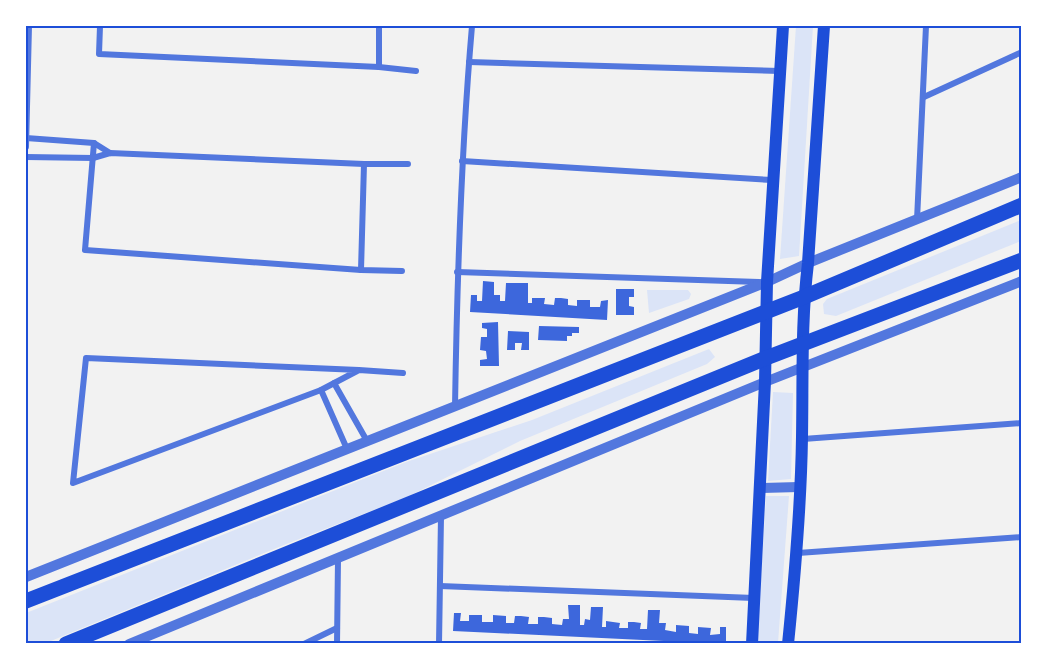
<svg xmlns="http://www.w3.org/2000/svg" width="1047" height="669" font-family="Manrope,sans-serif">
<rect width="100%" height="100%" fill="#f2f2f2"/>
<g fill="#dbe4f7">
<polygon points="796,26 813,26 799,256 780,259"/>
<polygon points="1021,220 1021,241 836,316 824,314 823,304 827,299"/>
<polygon points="647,290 688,290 691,294 689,299 649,313"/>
<polygon points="709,349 715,357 707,364 520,441 407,497 284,545 46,643 26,644 26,613 406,462 532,420"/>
<polygon points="773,392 793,393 791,479 768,481"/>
<polygon points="766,496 789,496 778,643 757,644"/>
</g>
<g fill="#3d67dc">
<polygon points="483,281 494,282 494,295 500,295 500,301 505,301 506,283 528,283 528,303 532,303 532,298 545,298 544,304 554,305 555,298 561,298 568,299 568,305 577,306 577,300 590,300 590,307 600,307 601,301 608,300 607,320 470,312 471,295 477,295 477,301 482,301"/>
<polygon points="616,289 634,289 634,297 629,297 629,306 634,307 634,315 616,315"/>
<polygon points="498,322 499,366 480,366 480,360 487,359 486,351 480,350 481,337 487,337 487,329 482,328 482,323"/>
<polygon points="539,326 579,327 579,333 572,333 572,336 567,336 567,341 538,340"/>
<polygon points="508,331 529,332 529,350 521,350 522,343 515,343 515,350 507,350"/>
<polygon points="568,605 580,605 580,625 584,625 585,619 590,620 591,607 603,607 602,627 606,627 606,621 620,623 619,628 628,628 628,622 634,622 641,623 640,629 647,629 648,610 660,610 659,623 666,623 665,630 676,632 676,625 689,626 689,633 698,634 698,627 711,628 710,635 720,634 720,627 726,627 726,644 453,631 454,613 461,613 460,621 469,621 469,615 482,615 482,622 493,622 493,615 506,616 506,623 514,623 515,616 521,616 529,617 528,624 538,624 538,617 544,617 552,618 552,624 562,625 563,619 569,619"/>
</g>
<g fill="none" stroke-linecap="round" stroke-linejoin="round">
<g stroke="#5277de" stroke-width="6">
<polyline points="100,26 99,54 379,67 416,71"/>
<polyline points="379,26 379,67"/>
<polyline points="469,62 780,71"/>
<polyline points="924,97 1022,52"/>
<polyline points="26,138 94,143 110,153"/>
<polyline points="94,143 85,250 361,270 402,271"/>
<polyline points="26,147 29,26"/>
<polyline points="26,157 93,158 110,153 364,164 408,164"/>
<polyline points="462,161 772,180"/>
<polyline points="917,220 926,26"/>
<polyline points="361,270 364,164"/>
<polyline points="457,272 759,282"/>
<polyline points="359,370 86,358 73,483 321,390 359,370 403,373"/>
<polyline points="334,383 367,441"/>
<polyline points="321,390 347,449"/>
<path d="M455 407C457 279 461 153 472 26"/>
<polyline points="803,439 1022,423"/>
<polyline points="798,553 1022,537"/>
<polyline points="440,586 754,598"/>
<polyline points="304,644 337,628"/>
<polyline points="337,644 338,559"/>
<polyline points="439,644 441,516"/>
</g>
<g stroke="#5277de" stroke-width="10">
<polyline points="760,488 799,487"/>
<polyline points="26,577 767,282 808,263 1022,177"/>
<polyline points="129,644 765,382 1022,281"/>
</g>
<g stroke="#1d4ed8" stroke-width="12">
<polyline points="752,644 765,382 767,282 783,26"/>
<path d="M788 644C795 575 801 506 802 437 803 379 801 321 808 263L824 26"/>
</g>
<g stroke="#1d4ed8" stroke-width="15">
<polyline points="26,601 804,297 1022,205"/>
<polyline points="66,644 766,358 1022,260"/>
</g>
</g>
<rect width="1047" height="669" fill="none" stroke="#ffffff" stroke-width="54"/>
<rect x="27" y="27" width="993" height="615" fill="none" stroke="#1d4ed8" stroke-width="2"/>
</svg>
